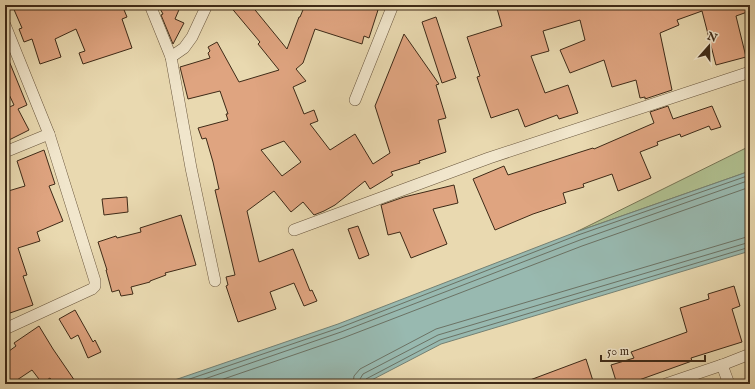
<svg xmlns="http://www.w3.org/2000/svg" width="755" height="389" font-family="'IM FELL English',serif">
<rect width="100%" height="100%" fill="#e9d9b0"/>
<filter id="stains"><feTurbulence type="fractalNoise" baseFrequency=".005" numOctaves="4"/><feColorMatrix values="0 0 0 0 .2 0 0 0 0 .09 0 0 0 0 .02 0 0 0 .5 -.17"/></filter>
<radialGradient id="worn" r=".72"><stop offset=".6" stop-color="#630" stop-opacity="0"/><stop offset="1" stop-color="#630" stop-opacity=".3"/></radialGradient>
<polygon fill="#b0c090" stroke="#777554" points="750,146 750,171 576,232"/>
<polygon fill="#98b9b0" stroke="#748073" points="750,171 750,251 441,344 364,384 163,384 338,324 576,232"/>
<g fill="none" stroke-linecap="round" stroke-linejoin="round">
<g stroke="#6b7264" stroke-width="1">
<polyline points="175,384 339,328 578,235 750,175"/>
<polyline points="190,384 341,332 580,240 750,180"/>
<polyline points="209,384 343,338 582,246 750,187"/>
<polyline points="353,384 354,376 360,369 436,329 750,236"/>
<polyline points="359,384 360,379 363,374 438,335 750,242"/>
<polyline points="364,384 366,379 440,340 750,247"/>
</g>
</g>
<g fill="#dfa480" stroke="#3e2a17" fill-rule="evenodd">
<polygon points="12,5 122,5 127,17 122,19 132,48 83,64 79,53 85,51 76,29 55,39 61,57 40,64 32,39 24,42 19,29 22,28"/>
<polygon points="158,5 181,5 175,19 184,23 173,44 161,15 163,14"/>
<path d="M229 5H251L287 49 299 17H300L305 5H361L378 10 369 38 364 36 362 44 315 29 303 63 296 69 306 81 293 87 304 114 314 110 318 121 310 124 330 150 355 134 373 164 390 153 375 106 404 34 439 84 436 85 446 118 438 120 446 152 419 161 420 163 391 172 393 175 370 189 365 181 335 205 324 211 314 215 303 202 291 212 274 191 247 211 259 262 293 249 310 291 312 290 317 301 304 306 294 283 270 292 276 309 238 322 226 286 228 285 226 277 235 275 215 190 219 189 213 162 206 138 202 139 198 128 228 120 226 114H228L220 91 188 99 180 67 210 58 208 53 210 51 208 47 217 42 239 82 279 70 258 44 260 42ZM284 141 301 162 282 176 261 150Z"/>
<polygon points="496,5 582,5 583,7 593,5 750,5 750,11 736,16 746,57 716,65 702,11 677,20 679,25 660,33 672,90 645,99 645,97 640,98 636,80 612,87 604,60 570,73 560,50 585,40 580,20 543,31 549,51 531,56 545,93 568,85 578,113 559,119 557,115 525,127 518,109 491,118 477,77 480,76 467,37 502,26"/>
<polygon points="436,17 456,78 442,83 422,22"/>
<polygon points="5,51 27,105 18,109 29,130 5,142 5,109 14,105 5,86"/>
<polygon points="668,106 673,119 712,106 721,127 711,130 709,126 681,137 680,134 657,142 658,145 640,152 651,178 618,191 612,174 583,184 584,187 563,193 566,203 533,214 495,230 473,179 504,166 508,175 593,148 594,149 654,123 650,112"/>
<polygon points="44,150 55,184 49,186 63,221 37,232 40,241 18,248 27,275 23,276 33,305 10,313 5,298 5,192 25,186 17,161"/>
<polygon points="454,185 458,203 433,209 447,244 411,258 400,232 388,235 381,205 404,197"/>
<polygon points="127,197 128,212 104,215 102,199"/>
<polygon points="181,215 196,265 165,273 166,275 150,281 150,282 131,287 133,294 121,296 119,290 112,292 106,270 107,270 98,242 116,236 117,238 141,232 140,228"/>
<polygon points="358,226 369,255 359,259 348,229"/>
<polygon points="734,286 740,306 732,309 742,342 691,358 692,361 639,380 640,384 617,384 611,365 634,358 631,352 687,332 680,308 709,299 708,294"/>
<polygon points="75,310 93,342 95,340 101,352 88,358 78,335 71,339 59,319"/>
<polygon points="39,326 53,349 77,384 54,384 50,378 42,383 32,370 11,384 5,384 5,354 16,346 14,343"/>
<polygon points="586,359 594,384 522,384 522,383"/>
</g>
<g fill="none" stroke-linecap="round" stroke-linejoin="round">
<g stroke="#69563d" stroke-width="12">
<g id="street">
<polyline points="150,5 171,57 191,168 215,281"/>
<polyline points="5,25 49,134 95,281 95,286 92,289 5,329"/>
<polyline points="171,57 184,48 192,37 207,5"/>
<polyline points="355,100 393,5"/>
<polyline points="5,152 49,134"/>
<polyline points="294,230 489,158 750,72"/>
<polyline points="722,365 729,384"/>
<polyline points="666,384 722,365 750,354"/>
</g>
</g>
<use href="#street" stroke="#f1e6cc" stroke-width="11"/>
</g>
<rect width="755" height="389" fill="none" stroke="#e9d9b0" stroke-width="20"/>
<rect x="6" y="6" width="743" height="377" fill="none" stroke="#3e2a17" stroke-width="2"/>
<rect x="10" y="10" width="735" height="369" fill="none" stroke="#3e2a17"/>
<g transform="translate(709 46) rotate(20)" stroke="#f1e6cc" stroke-width="3" paint-order="stroke">
<path d="M0-3L7 15L0 10L-7 15Z" fill="#3e2a17"/>
<text y="-6" font-size="11" font-weight="bold" text-anchor="middle" fill="#3e2a17">N</text>
</g>
<path d="M601 355v6h104v-6" fill="none" stroke="#3e2a17" stroke-width="2"/>
<text x="607" y="355" font-size="12" fill="#3e2a17" stroke="#f1e6cc" stroke-width="3" paint-order="stroke">50 m</text>
<rect width="100%" height="100%" filter="url(#stains)"/>
<rect width="100%" height="100%" fill="url(#worn)"/>
</svg>
